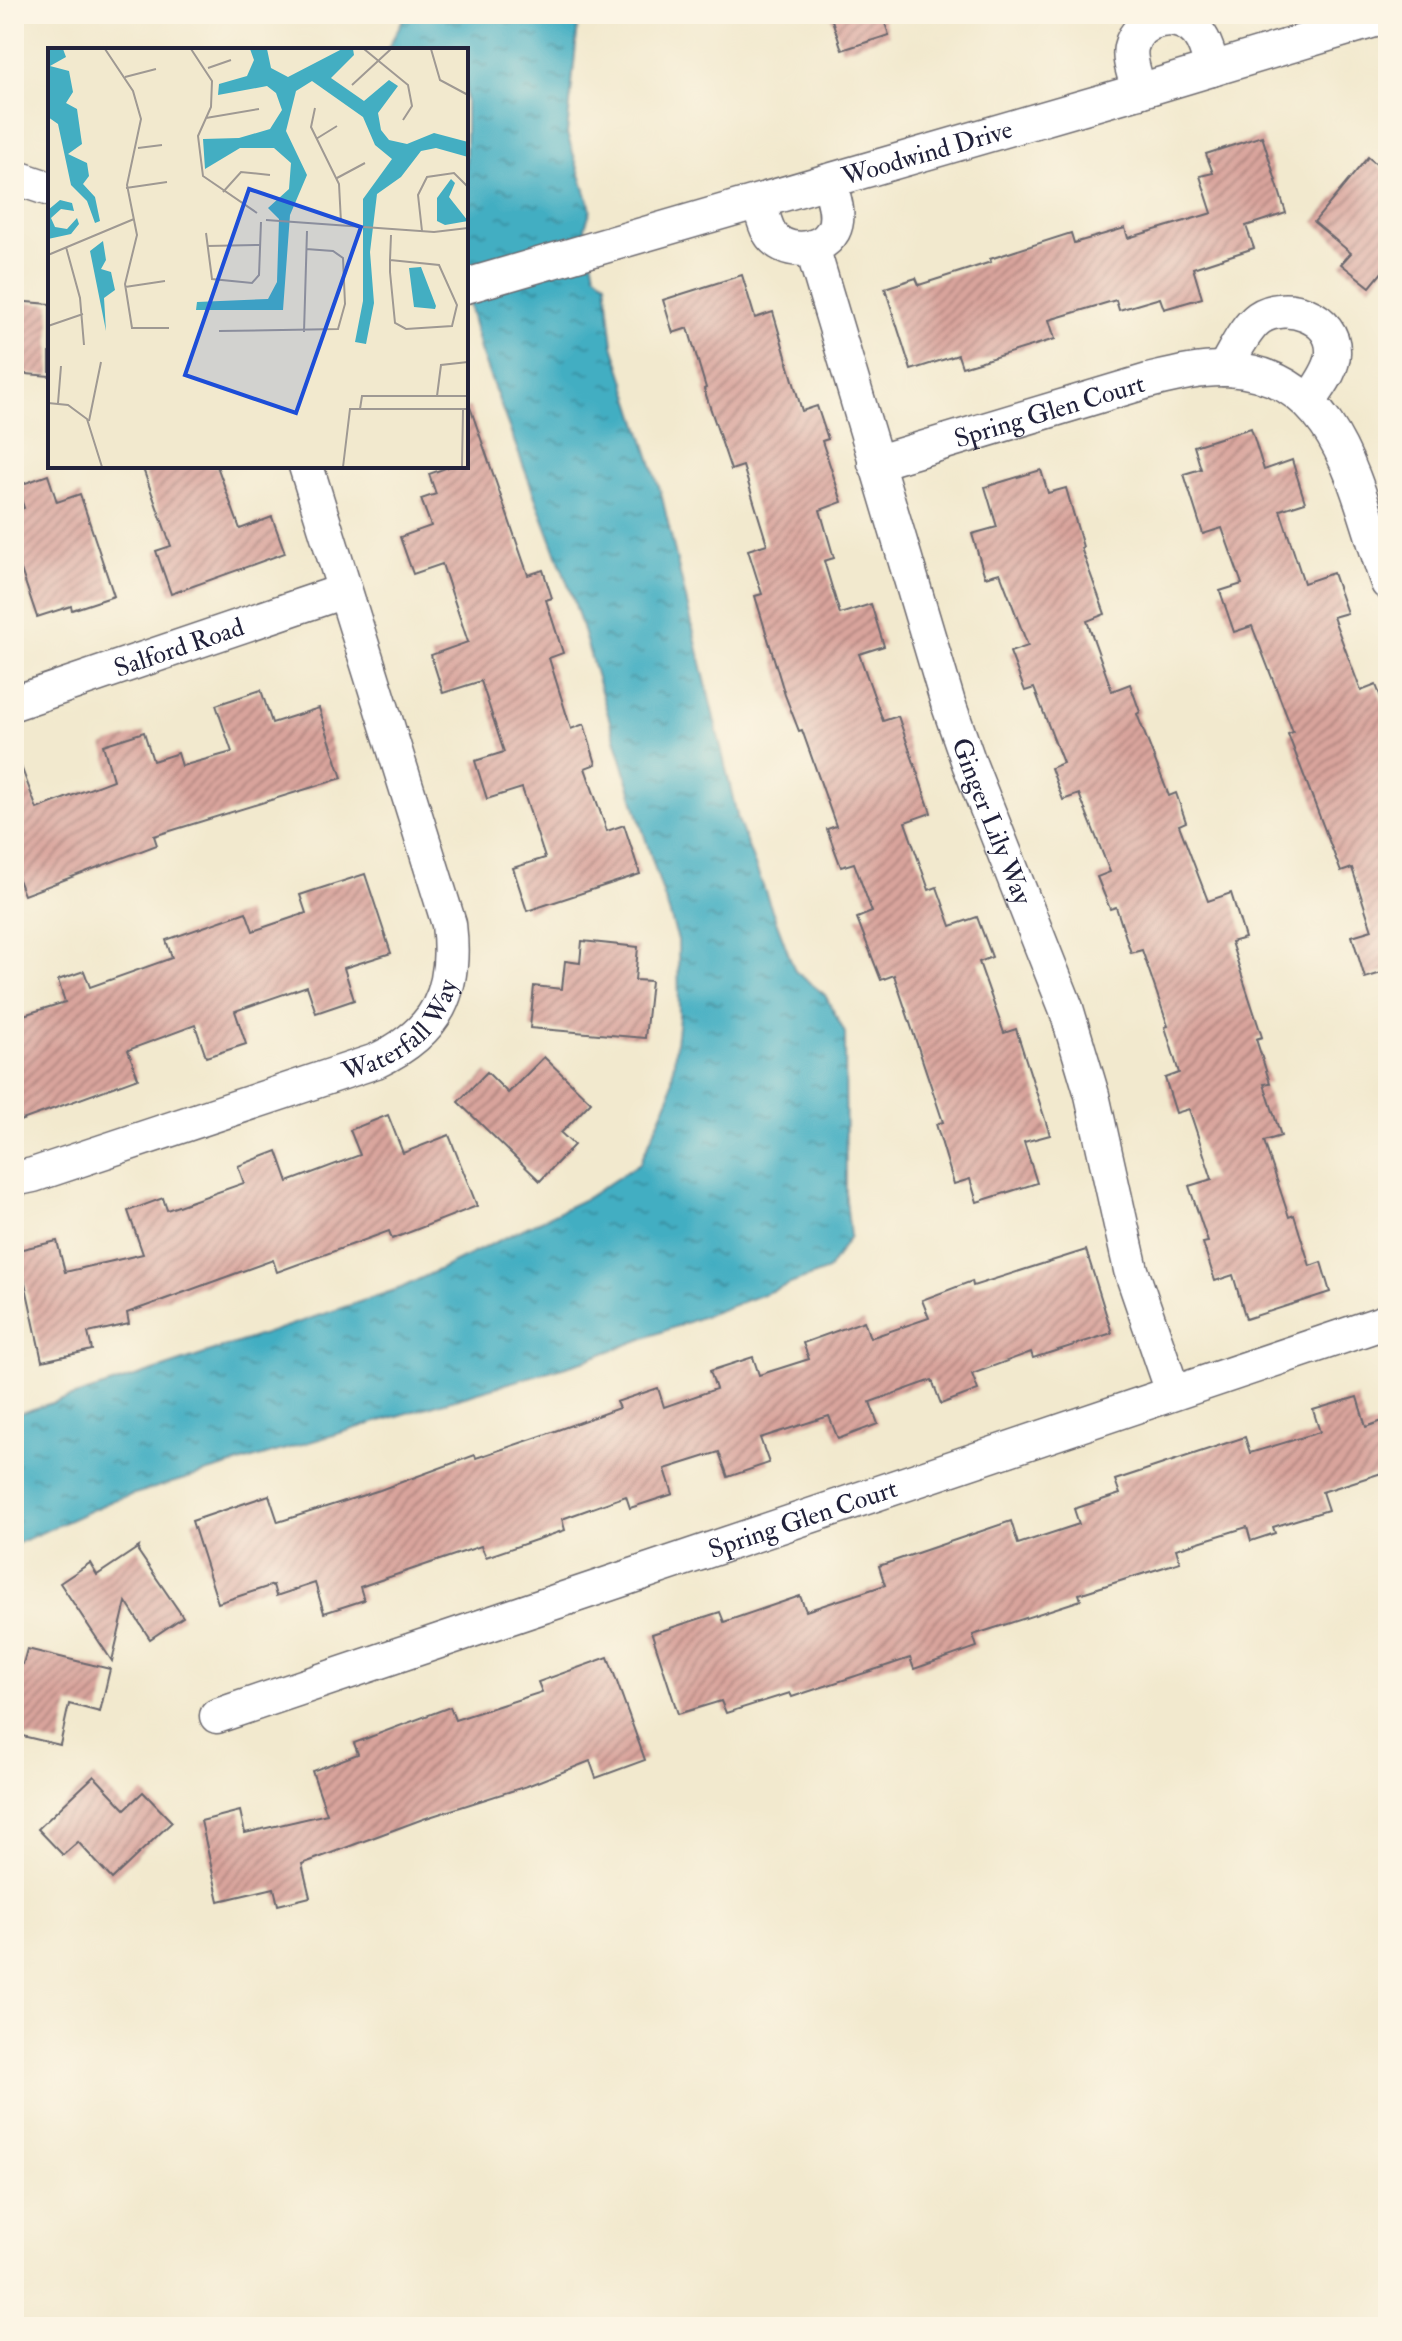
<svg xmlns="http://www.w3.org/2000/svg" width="1402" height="2341" font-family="'IM FELL Double Pica',serif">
<defs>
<pattern id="water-ripples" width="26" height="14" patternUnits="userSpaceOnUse" patternTransform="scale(2)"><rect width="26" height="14" fill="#43aec2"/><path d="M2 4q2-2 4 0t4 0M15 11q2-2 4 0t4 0" fill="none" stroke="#388d9f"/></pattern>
<pattern id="building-hatch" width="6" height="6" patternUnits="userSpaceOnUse" patternTransform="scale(2)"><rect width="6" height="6" fill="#d9a49c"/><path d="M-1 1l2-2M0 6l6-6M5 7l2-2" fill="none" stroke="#b08580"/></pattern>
</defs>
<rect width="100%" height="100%" fill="#fcf5e5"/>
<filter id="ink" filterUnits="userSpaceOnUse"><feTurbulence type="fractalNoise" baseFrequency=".0125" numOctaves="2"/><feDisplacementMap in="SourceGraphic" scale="16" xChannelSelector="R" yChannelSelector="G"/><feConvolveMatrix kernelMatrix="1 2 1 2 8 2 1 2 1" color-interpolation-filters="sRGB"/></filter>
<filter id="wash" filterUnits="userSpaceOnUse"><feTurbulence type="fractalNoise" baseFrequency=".006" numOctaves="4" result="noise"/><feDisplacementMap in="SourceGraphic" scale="32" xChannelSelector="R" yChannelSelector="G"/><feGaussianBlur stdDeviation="1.8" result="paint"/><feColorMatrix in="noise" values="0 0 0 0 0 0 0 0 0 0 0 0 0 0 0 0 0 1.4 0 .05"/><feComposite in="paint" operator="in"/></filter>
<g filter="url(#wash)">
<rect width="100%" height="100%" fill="#f2e9ce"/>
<polygon fill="url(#water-ripples)" stroke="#32687e" stroke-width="2" points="406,14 579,14 567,134 591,209 585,227 595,273 606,282 613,345 661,493 738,820 795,971 825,995 845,1033 846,1200 850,1236 828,1270 583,1361 114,1500 14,1545 14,1415 163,1368 401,1288 587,1198 640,1163 670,1096 679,1017 678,940 641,825 574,601 480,350 466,290 466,50 387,50"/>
<g id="blocks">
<g fill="url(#building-hatch)">
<polygon points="830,14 882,14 889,35 842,50"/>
<polygon points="1262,136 1286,213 1246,226 1254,248 1193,268 1202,298 1164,309 1160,298 1119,310 1116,300 1049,320 1055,339 962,367 958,355 911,370 885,288 916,278 919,285 991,262 990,259 1071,233 1074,243 1125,228 1128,238 1212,213 1200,176 1213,173 1206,154"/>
<polygon points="1368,157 1388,174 1388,265 1370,287 1341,264 1351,253 1314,222"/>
<polygon points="742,275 755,318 773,312 802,411 817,406 828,439 822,441 842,502 820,510 834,558 824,561 840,614 871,604 884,646 859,654 883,721 898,716 931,813 905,822 929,890 937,887 951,926 977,917 992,957 979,962 1004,1033 1016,1029 1050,1135 1024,1142 1037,1183 977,1202 970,1179 954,1184 936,1124 943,1122 894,975 881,980 857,918 872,912 854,863 841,867 827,829 836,826 802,730 799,731 785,695 755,596 762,594 748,550 767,544 743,466 731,470 704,389 706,388 688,328 673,333 663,300"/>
<polygon points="14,301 50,304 50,376 14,373"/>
<polygon points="470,407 528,575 543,570 552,598 546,600 563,653 549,658 571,729 584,724 596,764 585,768 607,831 624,825 640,874 527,911 513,868 545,858 522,788 487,799 475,761 504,752 481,681 443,693 431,655 468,642 442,564 413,574 400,537 431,526 421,499 436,494 429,474 451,466 466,466 466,408"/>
<polygon points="1251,428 1264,470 1292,460 1305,502 1280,510 1304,583 1333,573 1347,613 1333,617 1361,691 1376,685 1388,715 1388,971 1365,978 1352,936 1372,930 1352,868 1341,872 1288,734 1293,732 1252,626 1234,632 1220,591 1242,584 1222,528 1203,534 1184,474 1201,469 1194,446"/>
<polygon points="142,466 217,466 240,529 272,517 285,553 171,594 156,551 171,546"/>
<polygon points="1041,470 1048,493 1066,488 1083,547 1081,548 1105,614 1087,621 1112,691 1130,684 1140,712 1137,714 1169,796 1176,793 1186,822 1179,825 1208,901 1231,893 1245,938 1231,942 1262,1037 1256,1039 1270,1083 1264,1084 1281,1136 1264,1141 1289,1217 1294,1215 1310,1266 1321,1262 1330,1292 1246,1319 1233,1275 1215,1281 1203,1243 1208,1242 1189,1186 1212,1179 1189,1109 1176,1113 1165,1078 1179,1073 1165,1027 1168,1026 1142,950 1131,953 1116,907 1110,909 1097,877 1110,872 1079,794 1063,800 1051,768 1063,763 1034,688 1025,691 1010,652 1028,646 1000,573 985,577 972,534 997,527 985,487"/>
<polygon points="48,475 57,502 80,494 114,596 72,610 71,606 37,617 14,549 14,512 24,508 17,486"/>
<polygon points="261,690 272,723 319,708 342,778 154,836 157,845 24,895 14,869 14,754 16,753 37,809 113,780 103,745 144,732 153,761 178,753 182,766 232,752 216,705"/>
<polygon points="365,874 391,953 344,968 354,1000 316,1013 307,986 235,1011 246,1044 206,1057 195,1025 128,1050 138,1078 14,1123 14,1018 65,1002 58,980 84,971 90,987 172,958 166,940 246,912 253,931 306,913 300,895"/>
<polygon points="582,941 638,947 635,980 651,981 645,1038 530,1028 534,986 562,989 565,961 580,963"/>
<polygon points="544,1057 591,1102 561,1133 574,1145 540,1181 458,1102 487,1072 508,1093"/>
<polygon points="388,1115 403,1153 449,1135 477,1206 392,1239 389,1231 277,1272 273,1260 127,1313 129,1324 88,1333 92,1350 42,1361 18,1250 57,1241 65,1272 143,1254 128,1211 163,1198 167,1210 244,1183 238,1166 277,1151 288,1182 360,1155 350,1130"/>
<polygon points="1086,1250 1112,1333 1033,1358 1031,1352 972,1374 978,1390 941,1404 932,1380 870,1402 878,1424 838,1439 829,1416 760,1438 769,1463 728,1477 719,1452 665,1469 673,1494 630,1508 626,1496 562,1519 565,1530 486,1557 481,1546 360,1587 364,1600 324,1613 315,1583 276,1596 273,1585 218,1603 192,1521 269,1495 278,1522 380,1490 475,1455 476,1458 541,1436 619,1408 616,1402 658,1388 664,1407 716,1389 710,1371 753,1357 759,1375 809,1359 803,1343 864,1321 870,1338 929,1318 922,1300 972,1281 973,1286"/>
<polygon points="1357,1397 1366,1427 1388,1419 1388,1471 1322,1492 1328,1510 1273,1527 1275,1533 1251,1541 1247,1527 1176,1549 1180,1562 1079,1594 1081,1600 973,1635 977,1647 914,1669 910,1658 792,1697 790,1693 726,1713 721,1701 678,1714 652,1634 720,1612 724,1622 800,1596 806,1611 885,1585 879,1566 1011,1521 1018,1544 1079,1524 1074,1509 1120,1494 1115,1480 1245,1437 1250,1453 1320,1432 1313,1410"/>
<polygon points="139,1547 138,1551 183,1617 150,1639 126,1602 112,1661 60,1583 90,1563 97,1575"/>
<polygon points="27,1649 110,1669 100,1712 69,1704 60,1745 14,1734 14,1661 23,1664"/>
<polygon points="608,1657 645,1760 596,1778 590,1761 527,1786 423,1819 302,1864 310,1897 278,1905 274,1888 219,1901 201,1821 240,1811 245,1833 327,1814 312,1771 358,1754 354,1743 450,1707 455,1720 542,1692 538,1682"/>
<polygon points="94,1776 125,1809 143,1792 172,1822 112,1879 78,1842 63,1855 38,1829"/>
</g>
</g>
</g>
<g filter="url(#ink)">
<use href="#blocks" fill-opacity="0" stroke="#6b686e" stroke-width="2"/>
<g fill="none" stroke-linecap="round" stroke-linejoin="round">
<g stroke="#6b686e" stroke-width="37">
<g id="minor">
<path d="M1139 91C1136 78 1128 60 1131 47 1138 17 1180 10 1198 33 1206 43 1209 57 1212 69"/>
<polyline points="14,177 50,189"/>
<path d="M759 202C762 212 764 223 769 232 782 255 820 254 833 231 841 216 833 196 829 181"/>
<path id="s1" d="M812 247 948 703 969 763 1066 1008 1092 1095 1131 1270 1173 1392"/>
<path id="s2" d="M466 286 1139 91 1388 16"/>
<path d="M1224 369C1234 353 1244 329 1259 318 1285 300 1335 316 1333 353 1333 370 1318 387 1309 402"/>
<path id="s3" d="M875 463 1148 381C1173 375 1200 368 1227 369 1343 375 1356 496 1388 583"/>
<path id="s4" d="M14 703 344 591"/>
<path id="s5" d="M14 1179 33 1175 376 1061C438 1032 457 991 449 924L306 466"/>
<path id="s6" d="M217 1716 1388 1321"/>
</g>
</g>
<use href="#minor" stroke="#fff" stroke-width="34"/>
</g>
</g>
<g text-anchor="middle" stroke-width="6" stroke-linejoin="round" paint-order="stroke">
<g font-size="26" fill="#22223b" stroke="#fcf5e5">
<text dy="9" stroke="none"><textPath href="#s2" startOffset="480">Woodwind Drive</textPath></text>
<text dy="9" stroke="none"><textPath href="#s3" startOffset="182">Spring Glen Court</textPath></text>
<text dy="9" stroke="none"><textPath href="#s4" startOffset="174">Salford Road</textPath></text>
<text dy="9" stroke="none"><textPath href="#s1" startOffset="602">Ginger Lily Way</textPath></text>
<text dy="9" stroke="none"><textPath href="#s5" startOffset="420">Waterfall Way</textPath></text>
<text dy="9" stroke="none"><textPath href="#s6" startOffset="618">Spring Glen Court</textPath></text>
</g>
</g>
<g transform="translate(48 48)">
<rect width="420" height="420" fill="#f2e9ce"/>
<path d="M0 1H15L18 9 2 18 21 23 25 44 18 55 29 61 34 96 20 106 39 115 41 128 35 136 47 149 52 173 47 175 39 153 23 137 10 76 0 69ZM202 1H219L223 20 240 29 294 1H305L306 7 283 30 316 53 341 32 350 38 330 65 333 82 341 92 359 96 386 85 420 94V109L388 100 373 103 353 129 329 146 322 204 326 255 318 296 307 294 315 253V151L344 111 327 97 315 69 264 33 248 43 238 83 259 127 242 167 235 262H148L149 254 220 251 229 234 231 171 220 160 241 141 243 115 226 100H192L157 121 155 91 191 90 222 81 234 62 228 45 219 38 170 47 171 36 199 28 206 12ZM403 131 407 135 401 149 420 173 397 177 389 173V150ZM12 152 24 155 26 163 13 161 3 170 7 179 19 181 29 170 31 176 23 186 0 191V162ZM55 193 58 212 53 221 63 224 67 242 56 250 58 283 42 203ZM373 219 388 258 387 261 366 259 361 220Z" fill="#43aec2"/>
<path fill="none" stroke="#9f9993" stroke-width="2" d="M57 1 85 43 93 71 79 137 89 187 77 236 84 280H121M143 1 164 33 163 59 150 88 155 128 209 165M316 1 360 37 364 58 355 72M383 1 392 32 420 47M160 20 183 12M77 29 108 21M304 37 343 1M267 60 263 79 291 136 293 174M158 70 211 61M268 91 289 78M90 100 114 97M289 130 317 115M78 140 119 134M175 144 193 124 222 127M218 172 386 184 420 180M374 183 370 147 379 129 406 125 420 139M158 185 164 231 204 235 211 227 213 174M159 198 212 197M18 199 32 250 36 297M0 207 86 171M342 212 391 217 409 257 404 278 358 281 347 275 342 224V212L343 187M77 239 117 233M0 278 35 266M171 283 290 281 297 256 295 210 285 203 258 201M256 284 259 183M389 348 393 317 420 314M0 355 20 357 39 371 54 419M10 355 13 318M312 361 314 348H420M41 373 53 314M295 419 302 361H420M414 419 415 361"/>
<path fill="#1d4ed8" fill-opacity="0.15" stroke="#1d4ed8" stroke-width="4" d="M201 141 313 179 248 365 137 327Z"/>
<rect width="420" height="420" fill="none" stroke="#22223b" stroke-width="4"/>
</g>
<rect width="1402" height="2341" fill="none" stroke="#fcf5e5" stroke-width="48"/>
</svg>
